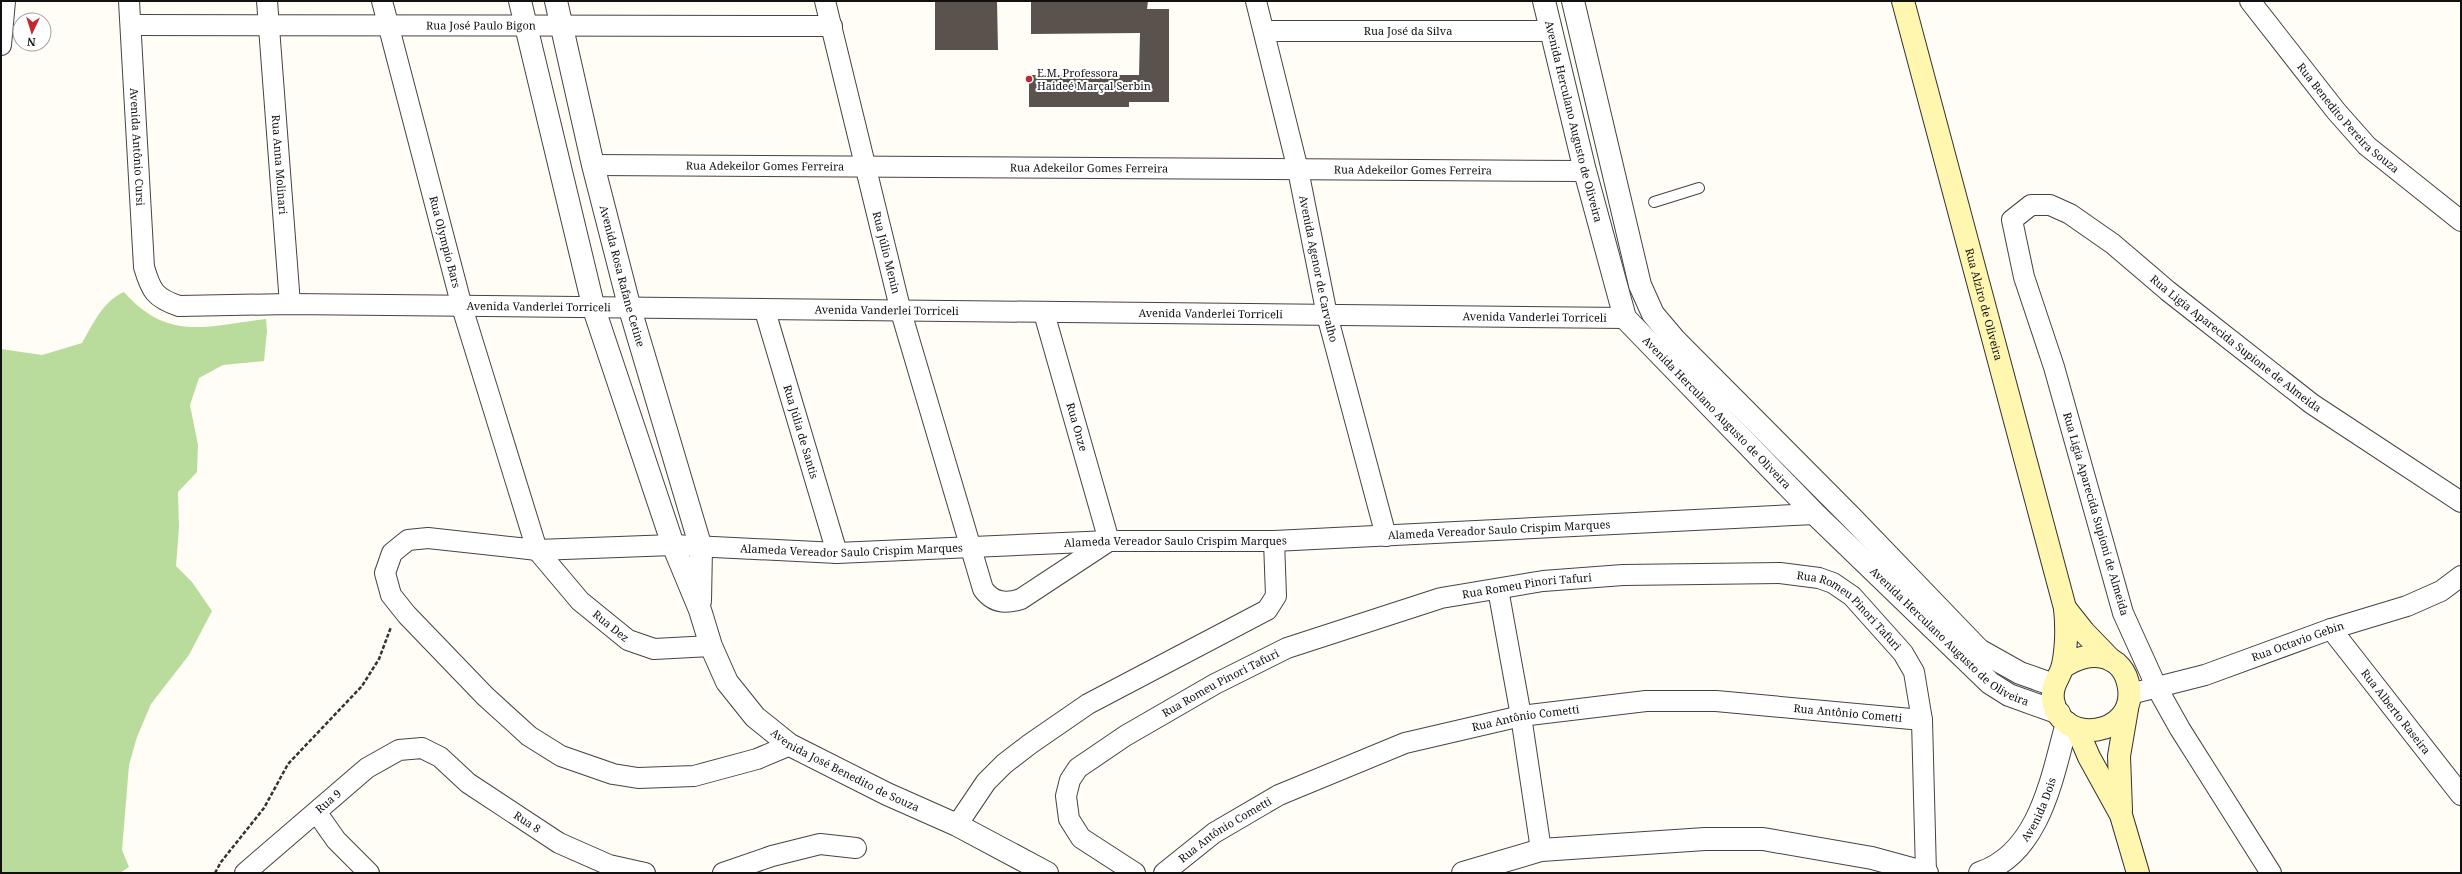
<svg xmlns="http://www.w3.org/2000/svg" width="2462" height="874" font-family="'Noto Serif',serif">
<rect width="100%" height="100%" fill="#fffdf5"/>
<path fill="#b9dc9c" d="M124 292C168 342 207 326 266 319L267 331 264 361 223 365 199 378 190 405 198 445 197 472 178 492 179 528 176 566 192 582 212 611 189 655 151 704 137 737 129 765 122 850 129 867 120 873H1V349L42 355 82 343C93 324 103 301 124 292Z"/>
<g fill="#5a524d">
<polygon points="935,1 997,1 998,50 935,50"/>
<polygon points="1031,1 1148,1 1147,9 1169,9 1169,102 1129,102 1129,107 1029,107 1029,75 1139,75 1140,33 1031,34"/>
</g>
<g fill="none" stroke-linecap="round" stroke-linejoin="round">
<g stroke="#444" stroke-width="12">
<polyline id="service" points="1654,202 1699,188"/>
</g>
<g stroke="#444" stroke-width="22">
<g id="minor">
<path id="s1" d="M129 1 144 267C151 291 155 298 179 306L290 304 1625 318"/>
<path id="s2" d="M267 1 290 304"/>
<path id="s3" d="M382 1 462 307 537 550 580 601 628 640 654 649 711 646"/>
<path id="s4" d="M825 1 901 312 983 589C993 603 1006 604 1021 599L1109 541 1044 313"/>
<path id="s5" d="M1256 1 1298 170 1327 315 1386 536"/>
<path id="s6" d="M2250 1 2336 111 2367 146 2461 221"/>
<path id="s7" d="M131 25 832 26"/>
<path id="s8" d="M1264 31H1551"/>
<polyline points="1,45 5,1"/>
<path id="s9" d="M593 165 1585 171"/>
<path id="s10" d="M765 311 837 553"/>
<polyline points="1498,589 1521,716 1541,850"/>
<path id="s11" d="M2331 629 2461 795"/>
<path id="s12" d="M2130 694 2205 675 2331 629 2407 606 2441 591 2461 576"/>
<path id="s13" d="M790 745 757 759 694 776 638 778 613 774 561 756 529 736 485 696 407 615 391 595 385 573 392 553 408 540 428 538 537 550 673 545 837 553 1109 541H1274L1815 514"/>
<polyline points="317,813 336,840 369,873"/>
<polyline points="957,825 986,782 1004,764 1030,744 1088,704 1267,610 1276,596 1274,541"/>
<path id="s14" d="M245 873 367 768 399 750 422 748 440 757 468 783 559 843 609 865 645 873"/>
<polyline points="723,873 772,856 820,844 856,848"/>
<path id="s15" d="M1135 873 1081 838 1069 819 1066 796 1070 780 1078 768 1125 736 1215 684 1287 648 1441 598 1543 581 1623 575 1780 573 1819 578 1833 583 1852 596 1903 653 1914 672 1922 720 1926 873"/>
<path id="s16" d="M1164 873 1214 833 1279 795 1405 743 1521 716 1646 701H1716L1922 720"/>
<path id="s17" d="M2271 873 2180 729 2157 688 2123 613 2054 367 2024 277 2012 220 2031 205H2050L2070 214 2113 244 2168 291 2312 404 2461 502"/>
</g>
</g>
<g stroke="#444" stroke-width="24">
<g id="tertiary">
<path id="s18" d="M520 1 594 309 673 545 700 610 711 646 727 682 755 717 790 745 887 794 957 825 1047 873"/>
<path id="s19" d="M556 1 593 165 630 309 701 548 700 601"/>
<path id="s20" d="M1544 1 1585 171 1625 318 1815 514 1990 683 2009 695 2059 713"/>
<polyline points="1573,1 1640,285 1653,314 1675,340 1851,517 1979,650 2020,673 2054,685"/>
<polyline points="1463,873 1541,850 1705,839 1763,839 1872,858 1927,873"/>
<path id="s21" d="M1980 873C2040 853 2052 777 2067 723"/>
</g>
</g>
<g stroke="#333" stroke-width="24">
<g id="secondary">
<path id="s22" d="M1903 1 2065 608C2067 628 2067 645 2063 665 2060 678 2051 684 2053 700 2061 747 2136 736 2129 688 2124 652 2088 648 2062 668"/>
<polyline points="2065,608 2084,632 2111,660"/>
<polyline points="2077,729 2089,757 2121,815 2138,873"/>
<polyline points="2121,810 2119,756 2127,709"/>
</g>
</g>
<polyline stroke="#333" stroke-width="2.5" stroke-dasharray="4 2" stroke-linecap="butt" points="215,873 221,862 264,808 288,764 362,686 379,659 391,627"/>
<use href="#service" stroke="#fff" stroke-width="10"/>
<use href="#minor" stroke="#fff" stroke-width="20"/>
<use href="#tertiary" stroke="#fff" stroke-width="22"/>
<use href="#secondary" stroke="#fff6b0" stroke-width="22"/>
</g>
<circle fill="#c4262e" stroke="#fff" stroke-width="1.5" cx="1029" cy="79" r="4"/>
<g text-anchor="middle" stroke-width="4" stroke-linejoin="round" paint-order="stroke">
<g font-size="11" fill="#111" stroke="#fff">
<text dy="4" stroke="none"><textPath href="#s7" startOffset="350">Rua José Paulo Bigon</textPath></text>
<text dy="4" stroke="none"><textPath href="#s8" startOffset="144">Rua José da Silva</textPath></text>
<text dy="4" stroke="none"><textPath href="#s6" startOffset="153">Rua Benedito Pereira Souza</textPath></text>
<text dy="4" stroke="none"><textPath href="#s20" startOffset="124">Avenida Herculano Augusto de Oliveira</textPath></text>
<text dy="4" stroke="none"><textPath href="#s1" startOffset="146">Avenida Antônio Cursi</textPath></text>
<text dy="4" stroke="none"><textPath href="#s2" startOffset="164">Rua Anna Molinari</textPath></text>
<text dy="4" stroke="none"><textPath href="#s9" startOffset="172">Rua Adekeilor Gomes Ferreira</textPath></text>
<text dy="4" stroke="none"><textPath href="#s9" startOffset="496">Rua Adekeilor Gomes Ferreira</textPath></text>
<text dy="4" stroke="none"><textPath href="#s9" startOffset="820">Rua Adekeilor Gomes Ferreira</textPath></text>
<text dy="4" stroke="none"><textPath href="#s3" startOffset="249">Rua Olympio Bars</textPath></text>
<text dy="4" stroke="none"><textPath href="#s4" startOffset="259">Rua Júlio Menin</textPath></text>
<text dy="4" stroke="none"><textPath href="#s5" startOffset="275">Avenida Agenor de Carvalho</textPath></text>
<text dy="4" stroke="none"><textPath href="#s19" startOffset="283">Avenida Rosa Rafane Cetine</textPath></text>
<text dy="4" stroke="none"><textPath href="#s22" startOffset="314">Rua Alziro de Oliveira</textPath></text>
<text dy="4" stroke="none"><textPath href="#s1" startOffset="682">Avenida Vanderlei Torriceli</textPath></text>
<text dy="4" stroke="none"><textPath href="#s1" startOffset="1030">Avenida Vanderlei Torriceli</textPath></text>
<text dy="4" stroke="none"><textPath href="#s1" startOffset="1354">Avenida Vanderlei Torriceli</textPath></text>
<text dy="4" stroke="none"><textPath href="#s1" startOffset="1678">Avenida Vanderlei Torriceli</textPath></text>
<text dy="4" stroke="none"><textPath href="#s17" startOffset="984">Rua Ligia Aparecida Supione de Almeida</textPath></text>
<text dy="4" stroke="none"><textPath href="#s20" startOffset="459">Avenida Herculano Augusto de Oliveira</textPath></text>
<text transform="translate(1077 427) rotate(74)" y="4">Rua Onze</text>
<text dy="4" stroke="none"><textPath href="#s10" startOffset="126">Rua Júlia de Santis</textPath></text>
<text transform="translate(2096 514) rotate(74)" y="4">Rua Ligia Aparecida Supioni de Almeida</text>
<text dy="4" stroke="none"><textPath href="#s13" startOffset="1630">Alameda Vereador Saulo Crispim Marques</textPath></text>
<text dy="4" stroke="none"><textPath href="#s13" startOffset="1306">Alameda Vereador Saulo Crispim Marques</textPath></text>
<text dy="4" stroke="none"><textPath href="#s13" startOffset="982">Alameda Vereador Saulo Crispim Marques</textPath></text>
<text dy="4" stroke="none"><textPath href="#s15" startOffset="631">Rua Romeu Pinori Tafuri</textPath></text>
<text dy="4" stroke="none"><textPath href="#s15" startOffset="967">Rua Romeu Pinori Tafuri</textPath></text>
<text dy="4" stroke="none"><textPath href="#s3" startOffset="677">Rua Dez</textPath></text>
<text dy="4" stroke="none"><textPath href="#s20" startOffset="783">Avenida Herculano Augusto de Oliveira</textPath></text>
<text dy="4" stroke="none"><textPath href="#s12" startOffset="176">Rua Octavio Gebin</textPath></text>
<text dy="4" stroke="none"><textPath href="#s15" startOffset="307">Rua Romeu Pinori Tafuri</textPath></text>
<text dy="4" stroke="none"><textPath href="#s11" startOffset="105">Rua Alberto Raseira</textPath></text>
<text dy="4" stroke="none"><textPath href="#s16" startOffset="723">Rua Antônio Cometti</textPath></text>
<text dy="4" stroke="none"><textPath href="#s16" startOffset="399">Rua Antônio Cometti</textPath></text>
<text dy="4" stroke="none"><textPath href="#s18" startOffset="863">Avenida José Benedito de Souza</textPath></text>
<text dy="4" stroke="none"><textPath href="#s14" startOffset="110">Rua 9</textPath></text>
<text dy="4" stroke="none"><textPath href="#s21" startOffset="90">Avenida Dois</textPath></text>
<text dy="4" stroke="none"><textPath href="#s14" startOffset="350">Rua 8</textPath></text>
<text dy="4" stroke="none"><textPath href="#s16" startOffset="75">Rua Antônio Cometti</textPath></text>
</g>
<g font-size="11" fill="#111" stroke="#fff" text-anchor="start">
<text x="1037" y="77">E.M. Professora<tspan x="1037" dy="13">Haideé Marçal Serbin</tspan></text>
</g>
</g>
<rect width="2462" height="874" fill="none" stroke="#111111" stroke-width="4"/>
<g transform="translate(32 32) rotate(184)"><circle r="19" fill="#ffffff" stroke="#a0a0a0"/>
<path d="M0-3L7 15L0 10L-7 15Z" fill="#c4262e"/>
<text y="-6" font-size="11" font-weight="bold" text-anchor="middle" fill="#111111">N</text>
</g>
</svg>
